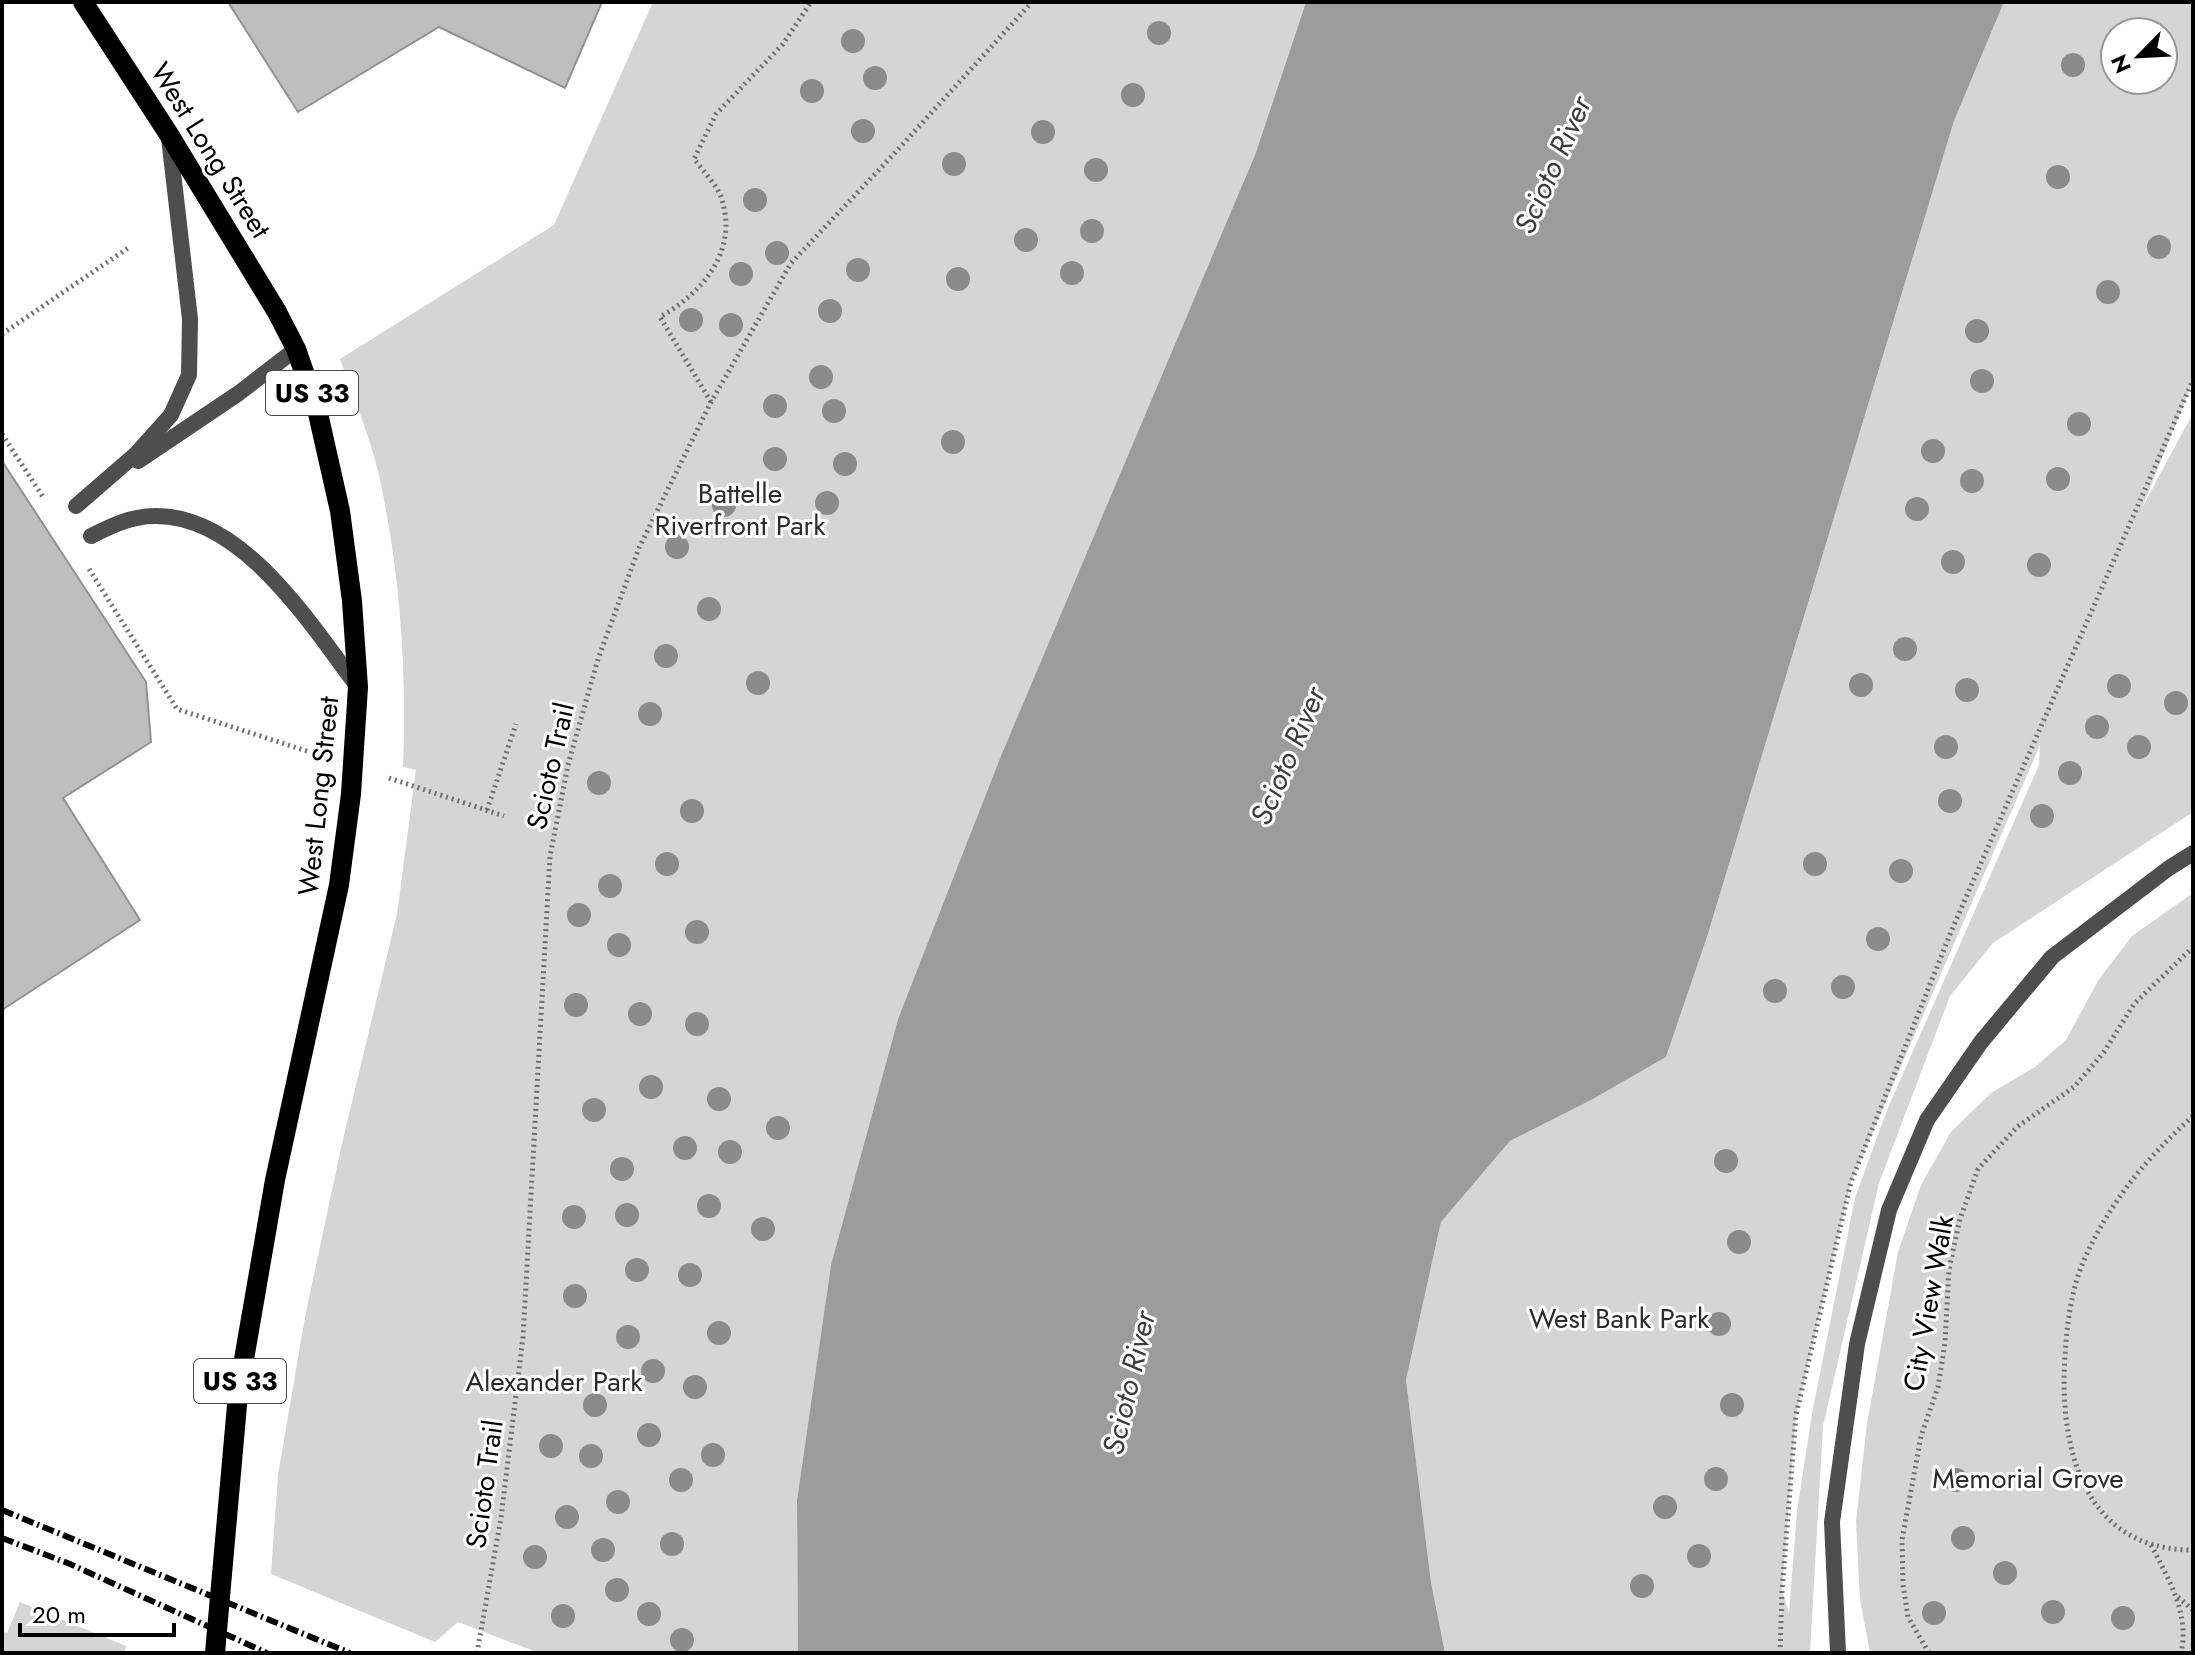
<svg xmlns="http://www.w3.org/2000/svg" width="2195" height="1655" font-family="Jost,sans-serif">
<rect width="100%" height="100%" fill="#fff"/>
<g fill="#d5d5d5" fill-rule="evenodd">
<path d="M653 2H1306L1255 155 898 1019 831 1266 797 1500 798 1653H539L458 1622 435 1642 271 1574 278 1475 305 1317 341 1148 397 914 416 770 403 767C407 669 400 571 379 475 370 436 353 397 340 359L554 225Z"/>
<path d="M2004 2H2193V381L2142 508 2193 413V812L1993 943 1950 996 1879 1183 1823 1426 1810 1653H1445L1431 1582 1406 1380 1441 1222 1510 1141 1593 1099 1666 1057 1707 937 1954 121ZM2115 32H2163V80H2115ZM2040 745 2039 765 1887 1110 1855 1198 1812 1414 1797 1511 1789 1613 1782 1591 1796 1415 1851 1182Z"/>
<polygon points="2193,893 2193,1653 1870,1653 1860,1600 1856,1521 1867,1424 1898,1252 1921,1185 1951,1132 1991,1093 2035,1067 2066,1040 2099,979 2132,936"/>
<polygon points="20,1602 126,1646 125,1653 2,1653 2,1631 7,1633"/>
</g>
<polygon fill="#9c9c9c" points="1306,2 2004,2 1954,121 1707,937 1666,1057 1593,1099 1510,1141 1441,1222 1406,1380 1431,1582 1445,1653 798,1653 797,1500 831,1265 898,1019 1001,756 1255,155"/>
<g fill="#bebebe" stroke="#929292" stroke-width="2">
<polygon points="228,2 602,2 565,88 439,27 298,112"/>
<polygon points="2,461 146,682 151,742 63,798 140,920 2,1010"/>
</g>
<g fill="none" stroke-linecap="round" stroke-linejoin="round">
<g stroke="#707070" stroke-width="5" stroke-dasharray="2 4" stroke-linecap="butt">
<polyline points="2,334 128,248"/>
<path d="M711 402 660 317C702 293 738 252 722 200 718 186 703 171 694 159L716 114 783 44 811 2"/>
<polyline points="2,434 43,497"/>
<polyline points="89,569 177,709 319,755"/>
<polyline points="389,778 504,816"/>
<polyline points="487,810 516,724"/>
<path d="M2193 1116C2145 1160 2111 1200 2084 1260 2073 1285 2068 1316 2066 1343 2057 1436 2077 1550 2193 1550"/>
<path d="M2151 1545C2168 1578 2190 1614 2181 1653"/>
<polyline points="2178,1597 2193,1610"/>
<polyline points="477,1653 501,1518 523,1337 550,856 568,765 598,659 639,548 711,402 791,263 893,155 1032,2"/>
<polyline points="1780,1653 1782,1591 1796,1415 1851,1182 1953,927 2193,380"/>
<polyline points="1929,1653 1908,1617 1903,1585 1902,1540 1921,1436 1938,1387 1945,1343 1949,1269 1960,1219 1978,1169 2017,1127 2074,1087 2104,1052 2134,1004 2193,947"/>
</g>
<g stroke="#4e4e4e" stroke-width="16">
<polyline points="138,461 239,393 296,349"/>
<polyline points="76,506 136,454 171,415 189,375 190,319 169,138"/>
<path d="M91 536C111 526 131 516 155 516 243 515 310 624 358 687"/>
<polyline points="1838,1653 1832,1522 1857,1344 1889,1210 1927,1120 1981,1042 2052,957 2169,868 2193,853"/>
</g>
<polyline stroke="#000" stroke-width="20" points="83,2 168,133 277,312 296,349 317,409 340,511 352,601 358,687 351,794 339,885 275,1180 238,1394 215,1653"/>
<g stroke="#000" stroke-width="6" stroke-dasharray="12 4 2 4" stroke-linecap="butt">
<polyline points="2,1510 350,1653"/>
<polyline points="2,1538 70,1564 267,1653"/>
</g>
</g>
<g fill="#8b8b8b">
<circle cx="1159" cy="33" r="12"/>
<circle cx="853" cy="41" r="12"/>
<circle cx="2073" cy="65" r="12"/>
<circle cx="875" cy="78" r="12"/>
<circle cx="812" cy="91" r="12"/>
<circle cx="1133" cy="95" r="12"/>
<circle cx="863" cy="131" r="12"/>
<circle cx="1043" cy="132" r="12"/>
<circle cx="954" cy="164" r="12"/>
<circle cx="1096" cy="170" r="12"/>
<circle cx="2058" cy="177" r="12"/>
<circle cx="755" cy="200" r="12"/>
<circle cx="1092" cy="231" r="12"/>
<circle cx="1026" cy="240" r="12"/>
<circle cx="2159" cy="247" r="12"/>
<circle cx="777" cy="253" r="12"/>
<circle cx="858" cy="270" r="12"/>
<circle cx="1072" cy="273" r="12"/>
<circle cx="741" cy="274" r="12"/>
<circle cx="958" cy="279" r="12"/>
<circle cx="2108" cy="292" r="12"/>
<circle cx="830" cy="311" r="12"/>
<circle cx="691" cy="320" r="12"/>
<circle cx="731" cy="325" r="12"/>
<circle cx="1977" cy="331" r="12"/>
<circle cx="821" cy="377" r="12"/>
<circle cx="1982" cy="381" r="12"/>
<circle cx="775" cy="406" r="12"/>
<circle cx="834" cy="411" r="12"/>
<circle cx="2079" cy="424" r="12"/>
<circle cx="953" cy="442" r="12"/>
<circle cx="1933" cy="451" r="12"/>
<circle cx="775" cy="459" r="12"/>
<circle cx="845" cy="464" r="12"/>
<circle cx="2058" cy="479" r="12"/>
<circle cx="1972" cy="481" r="12"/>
<circle cx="827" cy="503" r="12"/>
<circle cx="724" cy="505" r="12"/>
<circle cx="1917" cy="509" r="12"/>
<circle cx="677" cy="547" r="12"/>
<circle cx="1953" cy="562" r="12"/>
<circle cx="2039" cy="565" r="12"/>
<circle cx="709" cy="609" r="12"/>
<circle cx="1905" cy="649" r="12"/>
<circle cx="666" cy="656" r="12"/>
<circle cx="758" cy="683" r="12"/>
<circle cx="1861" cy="685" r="12"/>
<circle cx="2119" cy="686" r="12"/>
<circle cx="1967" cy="690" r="12"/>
<circle cx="2176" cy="703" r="12"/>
<circle cx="650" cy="714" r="12"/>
<circle cx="2097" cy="727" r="12"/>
<circle cx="1946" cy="747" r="12"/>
<circle cx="2139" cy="747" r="12"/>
<circle cx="2070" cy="773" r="12"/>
<circle cx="599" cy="783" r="12"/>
<circle cx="1950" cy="801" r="12"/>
<circle cx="692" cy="811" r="12"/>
<circle cx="2042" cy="816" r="12"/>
<circle cx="667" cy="864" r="12"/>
<circle cx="1815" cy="864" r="12"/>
<circle cx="1901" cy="871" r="12"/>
<circle cx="610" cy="886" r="12"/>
<circle cx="579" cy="915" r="12"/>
<circle cx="697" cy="932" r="12"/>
<circle cx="1878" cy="939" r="12"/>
<circle cx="619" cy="945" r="12"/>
<circle cx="1843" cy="987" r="12"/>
<circle cx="1775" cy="991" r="12"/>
<circle cx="576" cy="1005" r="12"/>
<circle cx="640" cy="1014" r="12"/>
<circle cx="697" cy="1024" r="12"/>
<circle cx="651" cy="1087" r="12"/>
<circle cx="719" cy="1099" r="12"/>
<circle cx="594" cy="1110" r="12"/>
<circle cx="778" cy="1128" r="12"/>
<circle cx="685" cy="1148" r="12"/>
<circle cx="730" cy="1152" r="12"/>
<circle cx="1726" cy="1161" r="12"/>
<circle cx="622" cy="1169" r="12"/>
<circle cx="709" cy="1206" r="12"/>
<circle cx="627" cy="1215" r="12"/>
<circle cx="574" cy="1217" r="12"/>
<circle cx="763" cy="1229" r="12"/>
<circle cx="1739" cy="1242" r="12"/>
<circle cx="637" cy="1270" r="12"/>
<circle cx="690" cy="1275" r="12"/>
<circle cx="575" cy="1296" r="12"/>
<circle cx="1719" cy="1324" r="12"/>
<circle cx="719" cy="1333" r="12"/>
<circle cx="628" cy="1337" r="12"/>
<circle cx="653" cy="1371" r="12"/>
<circle cx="695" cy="1387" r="12"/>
<circle cx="595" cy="1405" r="12"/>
<circle cx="1732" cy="1405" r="12"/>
<circle cx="649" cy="1435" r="12"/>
<circle cx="551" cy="1446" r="12"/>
<circle cx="713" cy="1455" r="12"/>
<circle cx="591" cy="1456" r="12"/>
<circle cx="1716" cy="1479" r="12"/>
<circle cx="681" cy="1480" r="12"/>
<circle cx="1956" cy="1480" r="12"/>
<circle cx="618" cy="1502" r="12"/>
<circle cx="1665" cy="1507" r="12"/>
<circle cx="567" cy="1517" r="12"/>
<circle cx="1963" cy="1538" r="12"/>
<circle cx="672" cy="1544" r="12"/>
<circle cx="603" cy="1550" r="12"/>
<circle cx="1699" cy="1556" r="12"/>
<circle cx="535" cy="1557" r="12"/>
<circle cx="2005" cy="1573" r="12"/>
<circle cx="1642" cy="1586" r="12"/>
<circle cx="617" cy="1590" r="12"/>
<circle cx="2053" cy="1612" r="12"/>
<circle cx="1934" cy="1613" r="12"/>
<circle cx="649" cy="1614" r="12"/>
<circle cx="563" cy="1616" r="12"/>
<circle cx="2123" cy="1618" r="12"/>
<circle cx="682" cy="1640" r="12"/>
</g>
<g text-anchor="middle" stroke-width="6" stroke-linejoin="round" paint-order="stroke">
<g fill="#fff" stroke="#4c4c4c" stroke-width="2">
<rect x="266" y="371" width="92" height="44" rx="6"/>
<rect x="194" y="1359" width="92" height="44" rx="6"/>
</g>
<g font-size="26" font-weight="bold" fill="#000">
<text x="312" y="402">US 33</text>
<text x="240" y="1390">US 33</text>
</g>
<g font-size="28" fill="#000" stroke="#fff">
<text transform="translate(211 150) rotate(58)" y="10">West Long Street</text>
<text transform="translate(550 766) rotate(-77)" y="10">Scioto Trail</text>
<text transform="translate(318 796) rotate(-84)" y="10">West Long Street</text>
<text transform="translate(1928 1303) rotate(-80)" y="10">City View Walk</text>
<text transform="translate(484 1484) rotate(-82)" y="10">Scioto Trail</text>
</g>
<g font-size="28" fill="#2c2c2c" stroke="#fff">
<text x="740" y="503">Battelle<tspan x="740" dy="32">Riverfront Park</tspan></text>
<text x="1619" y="1328">West Bank Park</text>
<text x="554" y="1391">Alexander Park</text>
<text x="2028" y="1488">Memorial Grove</text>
</g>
<g font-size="30" font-style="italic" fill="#3d3d3d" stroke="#fff">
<text transform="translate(1553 165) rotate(-66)" y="10">Scioto River</text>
<text transform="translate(1288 756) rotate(-67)" y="10">Scioto River</text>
<text transform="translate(1129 1383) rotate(-77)" y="10">Scioto River</text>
</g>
</g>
<rect width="2195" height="1655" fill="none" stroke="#000000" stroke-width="8"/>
<g transform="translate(2139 56) rotate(246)"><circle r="38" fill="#ffffff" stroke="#999999" stroke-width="2"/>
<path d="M0-6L14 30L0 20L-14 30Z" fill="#000000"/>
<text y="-12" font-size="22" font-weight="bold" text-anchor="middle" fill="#000000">N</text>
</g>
<path d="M20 1623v12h154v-12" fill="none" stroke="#000000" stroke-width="4"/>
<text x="32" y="1623" font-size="24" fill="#000000" stroke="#ffffff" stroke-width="6" paint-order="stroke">20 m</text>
</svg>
